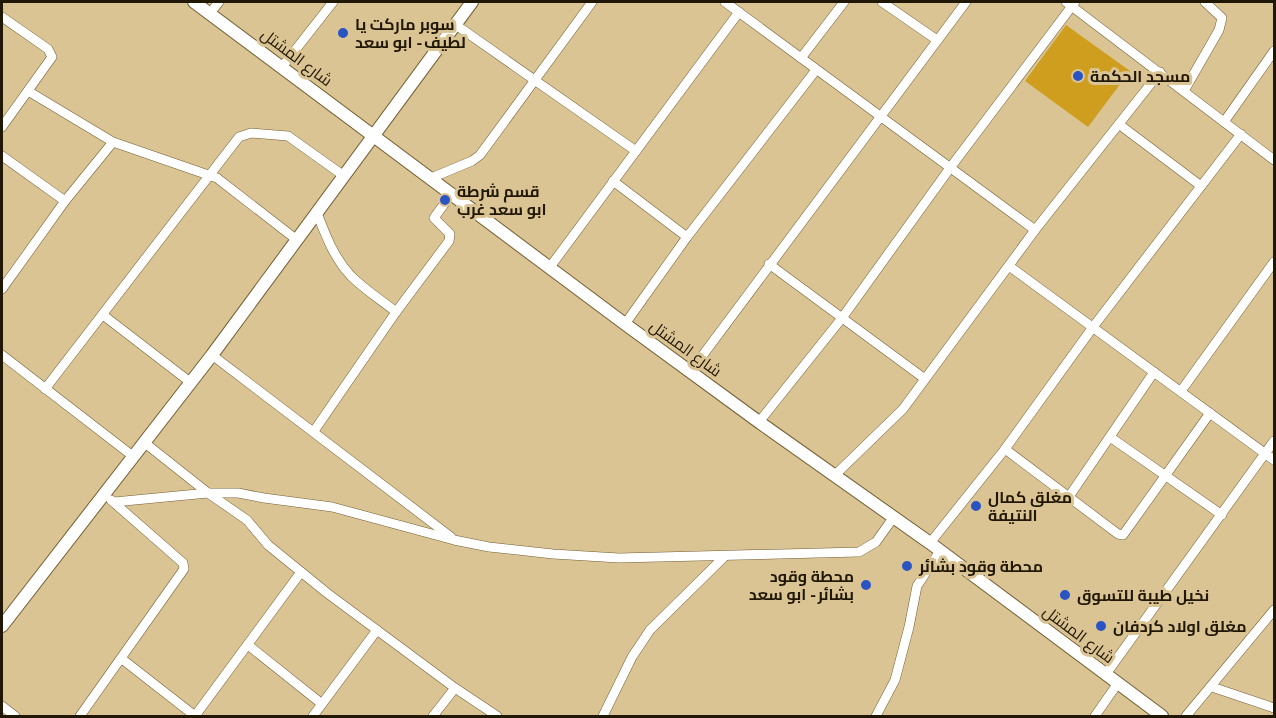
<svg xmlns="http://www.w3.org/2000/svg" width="1276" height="718" font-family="'Public Sans',Cairo,sans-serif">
<rect width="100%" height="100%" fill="#dbc494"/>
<polygon fill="#cf9e1e" points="1066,25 1130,71 1088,127 1025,81"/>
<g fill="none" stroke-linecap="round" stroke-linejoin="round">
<g stroke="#735e32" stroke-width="10">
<g id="minor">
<polyline points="725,2 1035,230"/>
<polyline points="882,2 937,40"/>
<polyline points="1066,2 1274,160"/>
<polyline points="210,13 219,2"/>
<polyline points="2,17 48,49 52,57 2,127"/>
<polyline points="456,25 636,151"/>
<polyline points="801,58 844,2"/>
<polyline points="282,67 333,2"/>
<polyline points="28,91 113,142 217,178 297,240"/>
<polyline points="1184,91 1219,30 1222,18 1205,2"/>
<polyline points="1224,122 1274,51"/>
<polyline points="1120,125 1201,186"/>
<polyline points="2,156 65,201"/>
<polyline points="431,178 472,161 480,155 592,2"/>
<polyline points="613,181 687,237"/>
<path d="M317 213C326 236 334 258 351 276 364 289 381 300 396 312"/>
<polyline points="769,264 925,379"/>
<polyline points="1009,266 1274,460"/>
<polyline points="550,267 739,12"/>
<polyline points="2,289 65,201 113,142"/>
<polyline points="103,315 190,382"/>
<polyline points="625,324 687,237 816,70"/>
<polyline points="2,355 134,457"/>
<polyline points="212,355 451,537"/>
<polyline points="691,371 966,2"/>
<polyline points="45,389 239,137 251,133 288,136 344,176"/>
<polyline points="1181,391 1274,262"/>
<polyline points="759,422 842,318 950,168 1075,2"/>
<polyline points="314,431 396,312 449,241 450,234 434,218 452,193"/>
<polyline points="1110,437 1222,515"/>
<polyline points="145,443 208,493 247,520 268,545 327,593 455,688 433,716"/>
<polyline points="1005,449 1118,534 1123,535 1210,413"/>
<polyline points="834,476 903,409 1035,230 1160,72"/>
<polyline points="1068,498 1154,372"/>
<polyline points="114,502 208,493 238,493 264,498 332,507 454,540 489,547 553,554 619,558 859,552 876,542 893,518"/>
<polyline points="930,543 1005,449 1093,327 1241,134"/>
<polyline points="248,645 322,704"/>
<polyline points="122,659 195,716"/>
<polyline points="1106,674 1274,441"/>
<polyline points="1212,687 1274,708"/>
<polyline points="455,688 497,716"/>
<polyline points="2,706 15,716"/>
<polyline points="80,716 184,569 183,563 111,500"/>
<polyline points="195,716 301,572"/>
<polyline points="313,716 377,630"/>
<polyline points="603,716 632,657 650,630 725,556"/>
<polyline points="876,716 895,680 909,627 917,586 940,551"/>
<polyline points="1095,716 1118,683"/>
<polyline points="1186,716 1274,610"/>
</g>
</g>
<g stroke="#735e32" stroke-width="14">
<g id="tertiary">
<polyline points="194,2 625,324 759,422 930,543 1162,716"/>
<polyline points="2,626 212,355 472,2"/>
</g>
</g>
<use href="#minor" stroke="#fff" stroke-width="9"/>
<use href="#tertiary" stroke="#fff" stroke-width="12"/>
</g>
<g fill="#2b54c3" stroke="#dbc494" stroke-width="2">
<circle cx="343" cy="33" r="6"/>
<circle cx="1078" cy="76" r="6"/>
<circle cx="445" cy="200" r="6"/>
<circle cx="976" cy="506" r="6"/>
<circle cx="907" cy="566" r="6"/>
<circle cx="866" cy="585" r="6"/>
<circle cx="1065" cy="595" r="6"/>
<circle cx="1101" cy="626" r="6"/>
</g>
<g text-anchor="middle" stroke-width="6" stroke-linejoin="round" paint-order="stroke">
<g font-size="16" font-weight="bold" fill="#201705" stroke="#dbc494" text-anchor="start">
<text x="355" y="30">سوبر ماركت يا<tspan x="355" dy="18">لطيف - ابو سعد</tspan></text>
<text x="1090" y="82">مسجد الحكمة</text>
<text x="457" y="197">قسم شرطة<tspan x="457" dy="18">ابو سعد غرب</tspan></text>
<text x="988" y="503">مغلق كمال<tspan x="988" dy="18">النتيفة</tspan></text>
<text x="919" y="572">محطة وقود بشائر</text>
<text x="854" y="582" text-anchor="end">محطة وقود<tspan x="854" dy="18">بشائر - ابو سعد</tspan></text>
<text x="1077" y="601">نخيل طيبة للتسوق</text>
<text x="1113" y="632">مغلق اولاد كردفان</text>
</g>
<g font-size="16" fill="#201705" stroke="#dbc494">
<text transform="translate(297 57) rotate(37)" y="6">شارع المشتل</text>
<text transform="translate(686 348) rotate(36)" y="6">شارع المشتل</text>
<text transform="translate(1079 634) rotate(37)" y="6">شارع المشتل</text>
</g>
</g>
<rect width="1276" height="718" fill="none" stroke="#201705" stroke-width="6"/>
</svg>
